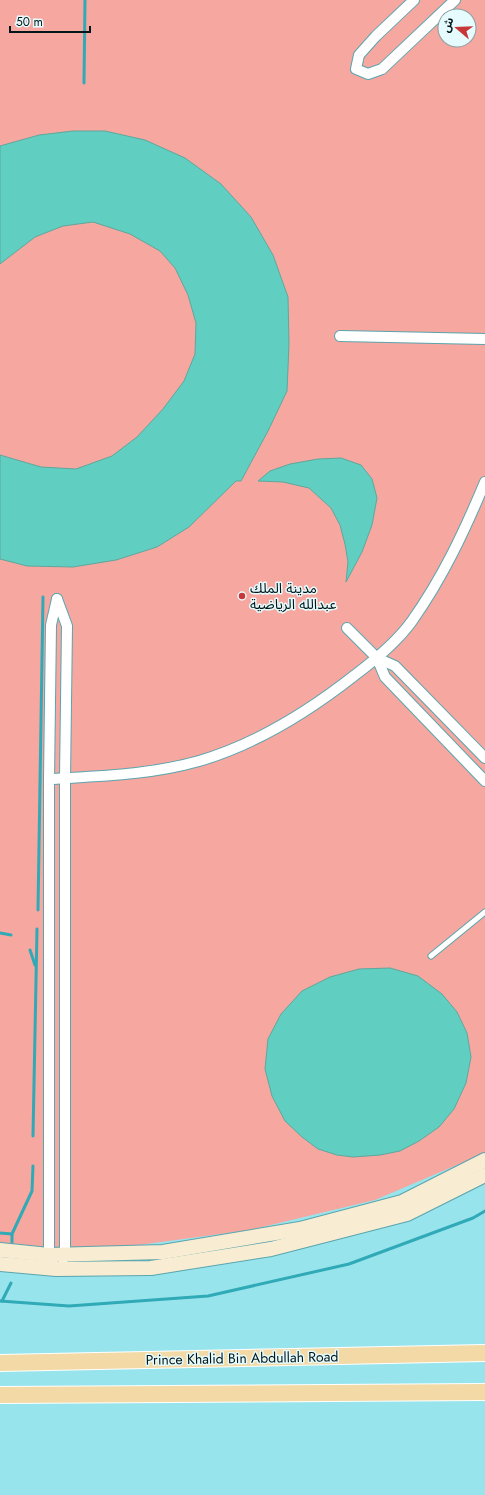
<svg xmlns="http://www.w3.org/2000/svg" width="485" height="1495" font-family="Jost,'Noto Sans Arabic',sans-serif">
<rect width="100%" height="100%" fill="#98e4ed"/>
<path fill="#f5a7a0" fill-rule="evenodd" d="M0 0H485V1152L478 1156 375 1200 250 1230 139 1245 93 1249 26 1247 0 1243ZM445 16H469V40H445Z"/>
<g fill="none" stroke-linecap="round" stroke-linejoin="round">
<g stroke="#2faab6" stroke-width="3">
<polyline points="84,83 85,0"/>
<polyline points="38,910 43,597"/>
<polyline points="0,933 11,935"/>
<polyline points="30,950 35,965"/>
<polyline points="33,1136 37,929"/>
<polyline points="0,1233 12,1234"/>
<polyline points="12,1242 12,1234 32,1191 33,1166"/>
<polyline points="0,1301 69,1306 208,1296 349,1264 473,1218 485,1211"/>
<polyline points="2,1301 11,1283"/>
</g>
</g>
<g fill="#60cfc2" stroke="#5ea79d">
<polygon points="73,131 105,131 145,140 185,158 221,184 251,217 273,255 288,297 289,344 287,391 268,431 241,481 236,481 189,527 157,547 116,560 73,567 27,566 0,559 0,455 41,467 76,469 112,456 137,437 163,409 184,381 195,354 196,323 188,295 175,268 160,251 130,234 93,222 63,226 35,237 0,264 0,146 39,135"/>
<polygon points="341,458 361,465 372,479 377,498 372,525 362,552 346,582 348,562 345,544 340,525 331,508 309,488 283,482 258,481 270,471 290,464 318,459"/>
<polygon points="390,968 418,976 442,994 457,1012 467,1033 471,1057 466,1083 454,1109 439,1127 419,1141 400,1151 380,1155 353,1157 337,1155 318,1149 302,1137 285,1121 272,1096 265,1069 268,1039 281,1014 302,991 330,977 359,969"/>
</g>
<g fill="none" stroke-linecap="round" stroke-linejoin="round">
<g stroke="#5aa5ad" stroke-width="7">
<polyline id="service" points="431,956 485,912"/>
</g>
<g stroke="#5aa5ad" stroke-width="12">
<g id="minor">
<polyline points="414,0 376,36 359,55 356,69 368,74 382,69 455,0"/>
<polyline points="340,336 485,339"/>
<polyline points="57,599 67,626 65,778 65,1255 63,1259"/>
<polyline points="347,628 377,658 395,666 485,758"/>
<polyline points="377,658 385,677 485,781"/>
<path d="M49 779C100 776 150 775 199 761 257 744 308 712 355 675 375 660 397 642 412 621 443 577 464 532 485 482"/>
<polyline points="52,1261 49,1255 49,779 51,625 57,599"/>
</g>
</g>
<g stroke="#5aa5ad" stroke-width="16">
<g id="secondary">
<polyline points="0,1250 49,1255 163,1252 300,1229 402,1202 485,1160"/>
<polyline points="0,1264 56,1269 151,1268 271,1249 407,1214 485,1175"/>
</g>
</g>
<g stroke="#fff" stroke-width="18">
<g id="primary">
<polyline points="0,1363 485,1353"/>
<polyline points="0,1395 485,1392"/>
</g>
</g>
<use href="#service" stroke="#fff" stroke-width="5"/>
<use href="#minor" stroke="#fff" stroke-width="10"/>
<use href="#secondary" stroke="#f8ecd2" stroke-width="14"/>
<use href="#primary" stroke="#f2d9a5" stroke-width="16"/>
</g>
<circle fill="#c7373a" stroke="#e6fbfd" stroke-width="1.5" cx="242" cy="596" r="4"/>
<g text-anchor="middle" stroke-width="3" stroke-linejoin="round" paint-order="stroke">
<g font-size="14" fill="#011619" stroke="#e6fbfd" text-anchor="start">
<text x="250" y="593">مدينة الملك<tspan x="250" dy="16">عبدالله الرياضية</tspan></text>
</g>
<g font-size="14" fill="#011619" stroke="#e6fbfd">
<text transform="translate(242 1358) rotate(-1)" y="5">Prince Khalid Bin Abdullah Road</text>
</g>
</g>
<g transform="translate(457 28) rotate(289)"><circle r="19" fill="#e6fbfd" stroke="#8a9fa2"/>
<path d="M0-3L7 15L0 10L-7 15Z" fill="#c7373a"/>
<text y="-6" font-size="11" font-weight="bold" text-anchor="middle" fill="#011619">ش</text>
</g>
<path d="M10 26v6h80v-6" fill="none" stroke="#011619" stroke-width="2"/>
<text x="16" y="26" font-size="12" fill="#011619" stroke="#e6fbfd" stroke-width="3" paint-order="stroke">50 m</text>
</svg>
